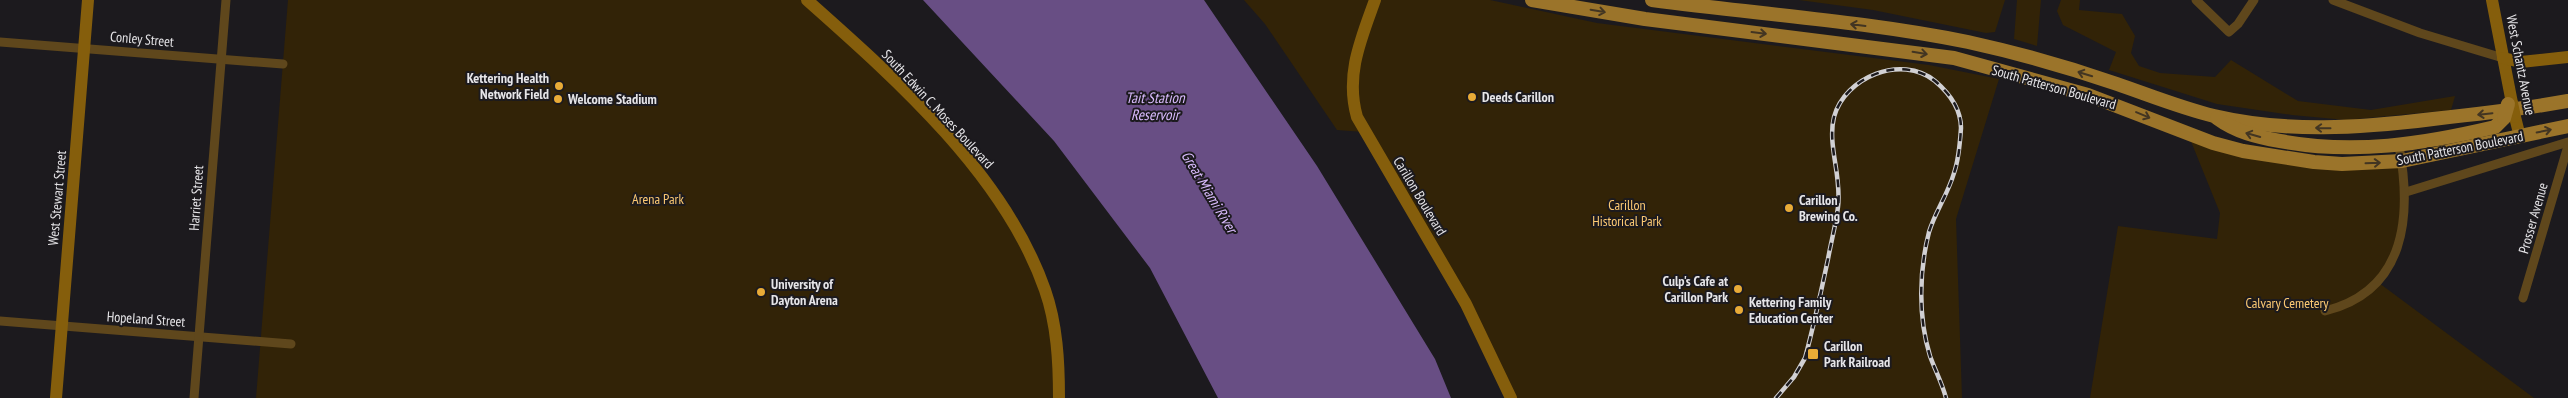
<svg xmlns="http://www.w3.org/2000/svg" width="2568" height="398" font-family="'PT Sans Narrow',sans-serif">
<rect width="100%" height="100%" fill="#1c1a1e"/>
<g fill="#322307">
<polygon points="288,0 807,0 850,39 985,182 1045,291 1059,398 256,398"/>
<polygon points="1244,0 1490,0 1597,23 1929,65 1999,79 1956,219 1962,398 1511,398 1364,132 1337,130 1265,24"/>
<polygon points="1799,0 2005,0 1995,32 1986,33 1873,10"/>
<polygon points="2017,0 2041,0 2037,46 2014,39"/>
<polygon points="2061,0 2080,0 2079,10 2122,14 2135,36 2131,53 2139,66 2160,73 2215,77 2231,60 2298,101 2371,110 2455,96 2451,110 2346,120 2292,115 2217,104 2109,70 2116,52 2063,25 2057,11"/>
<polygon points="2188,134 2243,151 2402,161 2402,229 2379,283 2534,398 2090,398 2118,226 2217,239 2220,213"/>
</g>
<polygon fill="#684e84" points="923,0 1204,0 1317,166 1435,359 1451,398 1218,398 1150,268 1054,141"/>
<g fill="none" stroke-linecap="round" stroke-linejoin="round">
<g stroke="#5f471c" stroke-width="9">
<polyline points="2196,0 2229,32 2238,24 2254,0"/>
<polyline points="2333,0 2420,33 2503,58"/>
<polyline points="0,42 283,64"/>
<polyline points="2406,192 2568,142"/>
<polyline points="2523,298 2568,146"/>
<path d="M2325 311C2406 291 2412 216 2399 146"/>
<polyline points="0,321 291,344"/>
<polyline points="194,398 226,0"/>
</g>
<g stroke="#855e0c" stroke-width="12">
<path d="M807 0C896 79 1005 175 1045 290 1057 324 1059 362 1059 398"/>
<path d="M1375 0C1361 39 1345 75 1357 117L1466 304 1511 398"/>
<polyline points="2492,0 2512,103"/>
<polyline points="2503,58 2521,62 2568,57"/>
<polyline points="2515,117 2520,137"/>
<polyline points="56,398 88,0"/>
</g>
<g stroke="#9b742a" stroke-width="14">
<polyline points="1532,0 1645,19 1954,58 2088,95 2213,143 2243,151 2314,162 2342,164 2402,161 2568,126"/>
<path d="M1652 0C1757 14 1864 21 1968 42 2018 53 2068 67 2117 84 2149 95 2181 108 2214 116 2287 133 2360 128 2433 119 2479 114 2523 109 2568 101"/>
<path d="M2217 118C2236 132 2257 137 2280 141 2354 155 2423 144 2495 127L2504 118"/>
</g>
<g stroke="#d1d0d3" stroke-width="4.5">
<path id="rail" d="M1776 398 1794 377 1805 358C1814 325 1821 292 1828 259 1831 242 1836 224 1838 207 1842 176 1827 145 1834 117 1845 77 1901 54 1935 81 1949 93 1961 108 1961 128 1960 143 1959 159 1954 173 1948 194 1935 212 1929 232 1919 271 1918 317 1930 356 1935 370 1942 383 1946 398"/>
</g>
<use href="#rail" stroke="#1c1a1e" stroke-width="2.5" stroke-dasharray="8" stroke-linecap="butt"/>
<polyline stroke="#855e0c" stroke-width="12" points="2512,103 2515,117"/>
<polyline stroke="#9b742a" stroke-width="14" points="2504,118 2508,104"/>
</g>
<defs><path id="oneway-shaft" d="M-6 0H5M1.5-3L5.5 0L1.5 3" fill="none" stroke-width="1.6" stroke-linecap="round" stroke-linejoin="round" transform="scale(1.25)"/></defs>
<g stroke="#423522">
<use href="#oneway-shaft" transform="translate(1598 11) rotate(10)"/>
<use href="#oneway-shaft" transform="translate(1858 25) rotate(-173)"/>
<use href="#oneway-shaft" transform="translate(1759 33) rotate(7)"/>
<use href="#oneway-shaft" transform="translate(1920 53) rotate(9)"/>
<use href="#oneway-shaft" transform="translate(2085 74) rotate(-163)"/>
<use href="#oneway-shaft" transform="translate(2485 114) rotate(174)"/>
<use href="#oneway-shaft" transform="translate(2143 115) rotate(23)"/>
<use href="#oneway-shaft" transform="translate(2323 128) rotate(-179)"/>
<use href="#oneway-shaft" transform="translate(2544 131) rotate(-12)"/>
<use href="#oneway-shaft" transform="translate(2253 135) rotate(-164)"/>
<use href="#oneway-shaft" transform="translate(2373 163) rotate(-2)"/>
</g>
<g fill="#e8ab37" stroke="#1c1a1e" stroke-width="2">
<circle cx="559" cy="86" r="5"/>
<circle cx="1472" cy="97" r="5"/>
<circle cx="558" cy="99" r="5"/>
<circle cx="1789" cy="208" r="5"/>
<circle cx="1738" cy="289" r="5"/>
<circle cx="761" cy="292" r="5"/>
<circle cx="1739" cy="310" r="5"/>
<rect x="1807" y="348" width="12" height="12" rx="2.5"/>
</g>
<g text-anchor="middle" stroke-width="4" stroke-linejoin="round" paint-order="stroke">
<g font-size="14" fill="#e6e5e8" stroke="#1c1a1e">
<text transform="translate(142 39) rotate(5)" y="5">Conley Street</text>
<text transform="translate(2521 65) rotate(79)" y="5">West Schantz Avenue</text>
<text transform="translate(2054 87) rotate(16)" y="5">South Patterson Boulevard</text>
<text transform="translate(938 109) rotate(47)" y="5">South Edwin C. Moses Boulevard</text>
<text transform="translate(2460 148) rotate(-11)" y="5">South Patterson Boulevard</text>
<text transform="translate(1420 196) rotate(59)" y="5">Carillon Boulevard</text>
<text transform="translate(57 198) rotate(-85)" y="5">West Stewart Street</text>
<text transform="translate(196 198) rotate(-86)" y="5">Harriet Street</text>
<text transform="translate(2533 218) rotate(-74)" y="5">Prosser Avenue</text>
<text transform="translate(146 319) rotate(4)" y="5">Hopeland Street</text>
</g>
<g font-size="14" font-weight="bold" fill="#e6e5e8" stroke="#1c1a1e" text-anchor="start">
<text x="549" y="83" text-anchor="end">Kettering Health<tspan x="549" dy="16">Network Field</tspan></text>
<text x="1482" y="102">Deeds Carillon</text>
<text x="568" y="104">Welcome Stadium</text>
<text x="1799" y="205">Carillon<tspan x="1799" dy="16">Brewing Co.</tspan></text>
<text x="1728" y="286" text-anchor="end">Culp's Cafe at<tspan x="1728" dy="16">Carillon Park</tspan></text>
<text x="771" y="289">University of<tspan x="771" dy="16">Dayton Arena</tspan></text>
<text x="1749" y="307">Kettering Family<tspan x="1749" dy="16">Education Center</tspan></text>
<text x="1824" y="351">Carillon<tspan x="1824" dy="16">Park Railroad</tspan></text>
</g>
<g font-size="14" fill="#fdca73" stroke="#1c1a1e">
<text x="658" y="204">Arena Park</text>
<text x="1627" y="210">Carillon<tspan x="1627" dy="16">Historical Park</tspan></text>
<text x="2287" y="308">Calvary Cemetery</text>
</g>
<g font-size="15" font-style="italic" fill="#d9bbfd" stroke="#1c1a1e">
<text x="1155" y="103">Tait Station<tspan x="1155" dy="17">Reservoir</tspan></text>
<text transform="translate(1209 192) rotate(59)" y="5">Great Miami River</text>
</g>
</g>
</svg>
